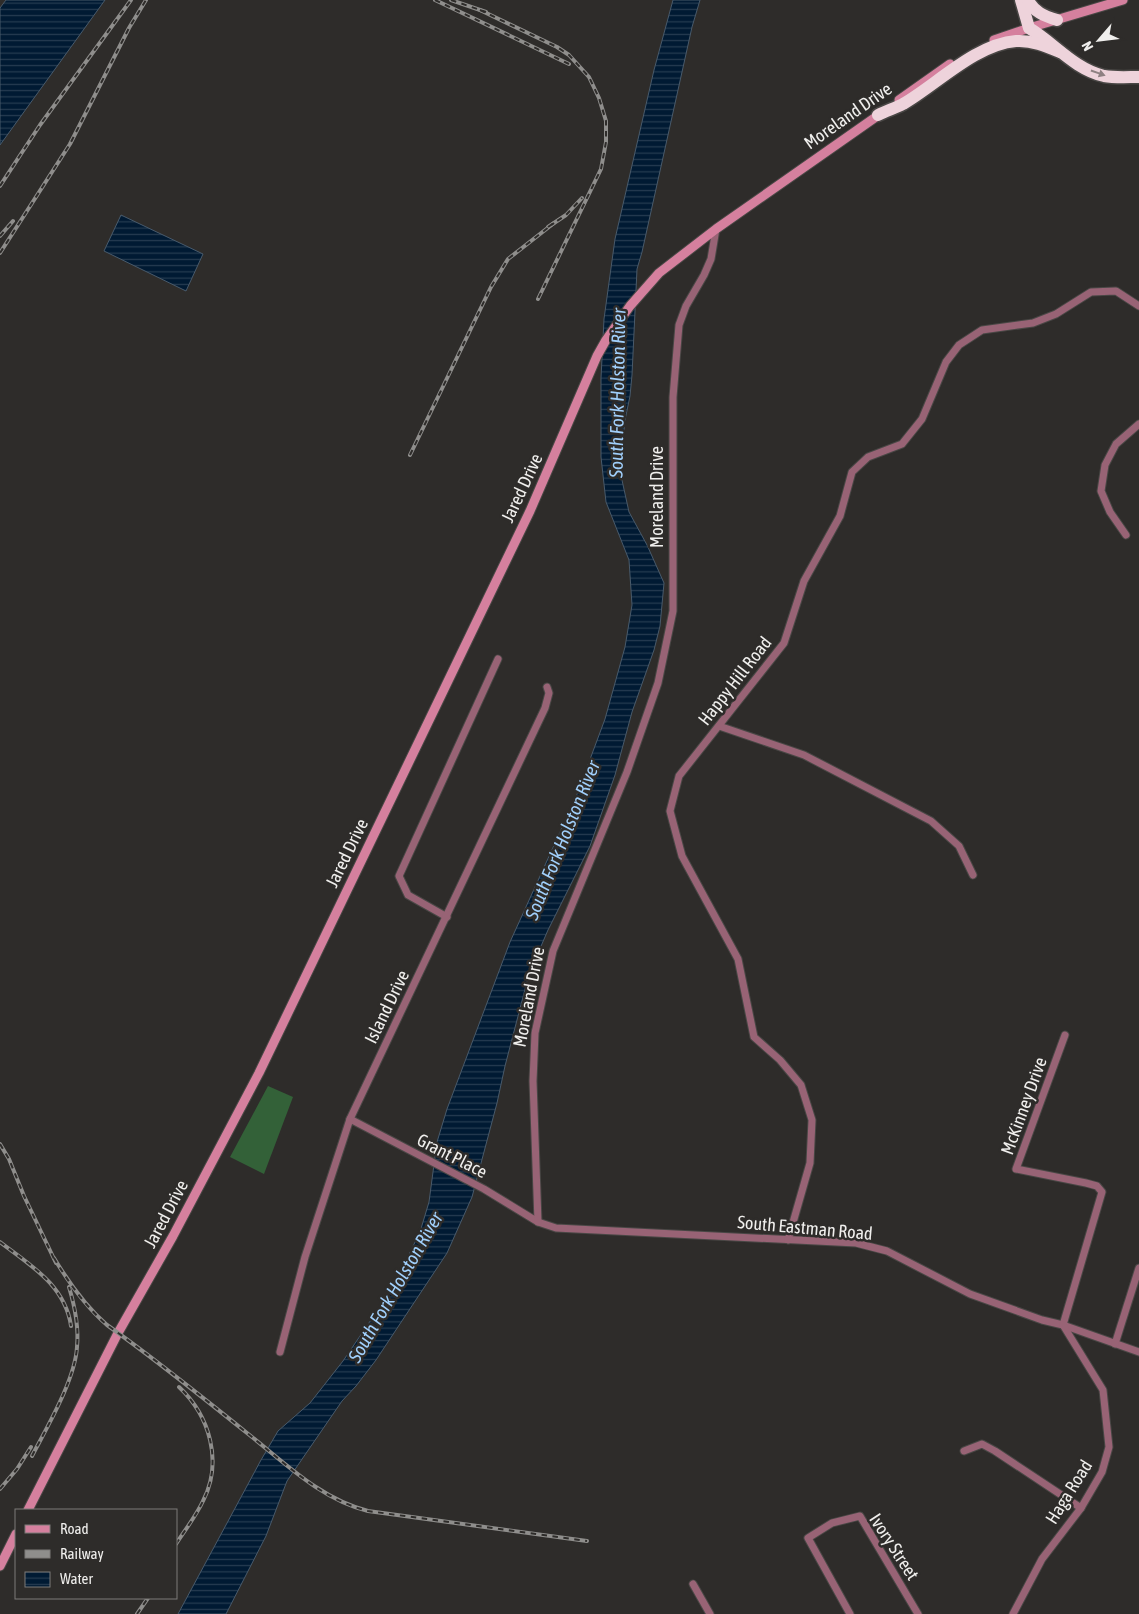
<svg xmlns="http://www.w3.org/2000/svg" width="1139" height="1614" font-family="'Asap Condensed',sans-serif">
<defs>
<pattern id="water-rules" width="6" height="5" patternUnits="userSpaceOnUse" patternTransform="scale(1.25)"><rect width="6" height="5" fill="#001a33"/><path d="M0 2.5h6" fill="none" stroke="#263c51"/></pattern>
</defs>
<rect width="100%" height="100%" fill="#2e2c2a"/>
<polygon fill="#336138" points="268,1086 293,1097 264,1174 230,1157"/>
<g fill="url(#water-rules)" stroke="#485a6b">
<polygon points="6,0 105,0 0,145 0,8"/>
<polygon points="673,0 700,0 692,27 642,252 637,269 632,375 630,396 625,420 620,471 629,512 647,545 664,583 660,626 654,650 632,712 615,775 590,846 548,930 529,974 505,1066 497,1103 472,1197 447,1253 376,1360 356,1386 342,1401 287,1481 266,1536 226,1614 178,1614 261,1460 278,1431 310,1403 343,1361 392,1289 420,1232 429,1202 437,1142 447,1109 510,942 576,797 605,719 625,647 632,605 629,560 606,502 601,457 601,378 604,319 615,239 654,70"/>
<polygon points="121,215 203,254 186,291 104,251"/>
</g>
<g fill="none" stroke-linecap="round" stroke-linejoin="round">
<g stroke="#494745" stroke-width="9">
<g id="street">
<polyline points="1126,535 1110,512 1101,491 1105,465 1116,444 1139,424"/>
<polyline points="719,726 804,755 931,821 959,846 973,875"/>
<polyline points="447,917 408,895 399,876 498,659"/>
<polyline points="350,1119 484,1189 538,1222 556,1228 856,1243 887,1251 970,1294 1042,1320 1063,1325 1139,1352"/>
<polyline points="538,1222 533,1081 535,1033 553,951 627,772 658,683 673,611 673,397 679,325 686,306 704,275 711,259 716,229"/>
<polyline points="788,1240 810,1163 812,1120 801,1085 780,1060 754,1037 738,959 682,856 670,811 679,776 784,643 804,581 840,516 852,472 868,457 902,444 922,419 946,362 959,345 982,330 1033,323 1056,314 1091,292 1116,291 1139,306"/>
<polyline points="1115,1344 1139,1268"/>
<polyline points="280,1352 305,1257 350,1119 545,708 549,693 547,687"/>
<polyline points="964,1451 982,1444 995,1451 1081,1508"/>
<polyline points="693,1584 710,1614"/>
<polyline points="850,1614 808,1538 832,1523 860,1516 918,1614"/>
<polyline points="1013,1614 1042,1559 1081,1508 1102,1472 1109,1447 1103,1390 1063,1325 1102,1192 1097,1186 1086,1183 1016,1169 1065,1035"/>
</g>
</g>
<g stroke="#494745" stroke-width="11">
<g id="secondary">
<polyline points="994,40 1029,28 1123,0"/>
<polyline points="899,100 950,64"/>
<polyline points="28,1510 118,1333 173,1236 259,1073 530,511 597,356 606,340 630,306 659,273 716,229 883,112"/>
<polyline points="0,1566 16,1534"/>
</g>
</g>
<g stroke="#494745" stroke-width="15">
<g id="highway">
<path d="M1021 0 1029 28C1054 43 1074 69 1104 76 1115 78 1128 77 1139 77"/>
<path d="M1028 0C1034 12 1044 16 1057 20"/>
<path d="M878 115C886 111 895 108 903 104 936 85 976 44 1016 41 1032 40 1046 46 1060 52"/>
</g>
</g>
<use href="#street" stroke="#986375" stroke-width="7"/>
<use href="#secondary" stroke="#d5809e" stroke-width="9"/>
<use href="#highway" stroke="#eed3db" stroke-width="12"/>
<g stroke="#8f8e8c" stroke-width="4">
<g id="rail">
<polyline points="435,0 569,64"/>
<polyline points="451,0 486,12"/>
<polyline points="480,10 557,47 569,55 589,77 599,98 606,121 606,142 601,169 538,299"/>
<polyline points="0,186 40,125 131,0"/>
<polyline points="548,227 566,215 582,198"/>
<polyline points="0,236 13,221"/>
<polyline points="0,253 70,144 129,28 146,0"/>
<polyline points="410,455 491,287 508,259 554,223"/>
<polyline points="0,1144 9,1159 24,1196 56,1263"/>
<path d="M0 1242C30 1265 65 1285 71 1326"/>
<path d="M54 1258C69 1283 85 1306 107 1325 155 1359 201 1396 247 1433 284 1462 320 1499 368 1511L587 1541"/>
<path d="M32 1456C47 1427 75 1380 77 1347 79 1326 75 1307 69 1287"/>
<polyline points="0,1489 17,1469 31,1447"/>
<path d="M176 1544C185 1530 196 1516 203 1501 223 1462 210 1416 179 1387"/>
<polyline points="137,1614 148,1598"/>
</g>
</g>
<use href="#rail" stroke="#2e2c2a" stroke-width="2" stroke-dasharray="5.5" stroke-linecap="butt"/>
</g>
<defs><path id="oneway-solid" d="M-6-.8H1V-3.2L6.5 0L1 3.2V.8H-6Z" transform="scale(1.25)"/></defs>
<use fill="#8e8082" href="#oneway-solid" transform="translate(1098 73) rotate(19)"/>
<g text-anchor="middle" stroke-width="5" stroke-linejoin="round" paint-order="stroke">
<g font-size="18" fill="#f0efed" stroke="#2e2c2a">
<text transform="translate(848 116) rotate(-35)" y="6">Moreland Drive</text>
<text transform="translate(522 488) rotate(-65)" y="6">Jared Drive</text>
<text transform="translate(657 497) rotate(-90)" y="6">Moreland Drive</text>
<text transform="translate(735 681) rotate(-52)" y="6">Happy Hill Road</text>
<text transform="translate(347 853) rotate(-64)" y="6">Jared Drive</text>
<text transform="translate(529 997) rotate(-79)" y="6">Moreland Drive</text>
<text transform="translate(387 1007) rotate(-64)" y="6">Island Drive</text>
<text transform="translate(1024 1106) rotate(-70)" y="6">McKinney Drive</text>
<text transform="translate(452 1156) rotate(27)" y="6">Grant Place</text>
<text transform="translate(166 1214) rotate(-62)" y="6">Jared Drive</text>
<text transform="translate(805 1228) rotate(5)" y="6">South Eastman Road</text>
<text transform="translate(1069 1492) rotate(-58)" y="6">Haga Road</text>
<text transform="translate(894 1547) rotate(57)" y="6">Ivory Street</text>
</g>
<g font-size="19" font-style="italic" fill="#a0cffb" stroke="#2e2c2a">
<text transform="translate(617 393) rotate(-89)" y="7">South Fork Holston River</text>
<text transform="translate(562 840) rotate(-68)" y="7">South Fork Holston River</text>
<text transform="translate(395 1287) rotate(-60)" y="7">South Fork Holston River</text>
</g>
</g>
<rect x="15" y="1509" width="162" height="90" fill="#2e2c2a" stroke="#7c7a78"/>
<rect x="25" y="1525" width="25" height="8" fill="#d5809e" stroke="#7c7a78"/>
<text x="60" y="1534" font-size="15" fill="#f0efed">Road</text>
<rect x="25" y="1550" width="25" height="8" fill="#8f8e8c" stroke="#7c7a78"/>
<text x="60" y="1559" font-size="15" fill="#f0efed">Railway</text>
<rect x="25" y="1572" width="25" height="15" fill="url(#water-rules)" stroke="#7c7a78"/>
<text x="60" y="1584" font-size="15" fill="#f0efed">Water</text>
<g transform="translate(1099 40) rotate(242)" stroke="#2e2c2a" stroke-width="4" paint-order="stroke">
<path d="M0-4L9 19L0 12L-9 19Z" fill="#f0efed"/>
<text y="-8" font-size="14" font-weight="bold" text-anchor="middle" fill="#f0efed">N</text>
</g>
</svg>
